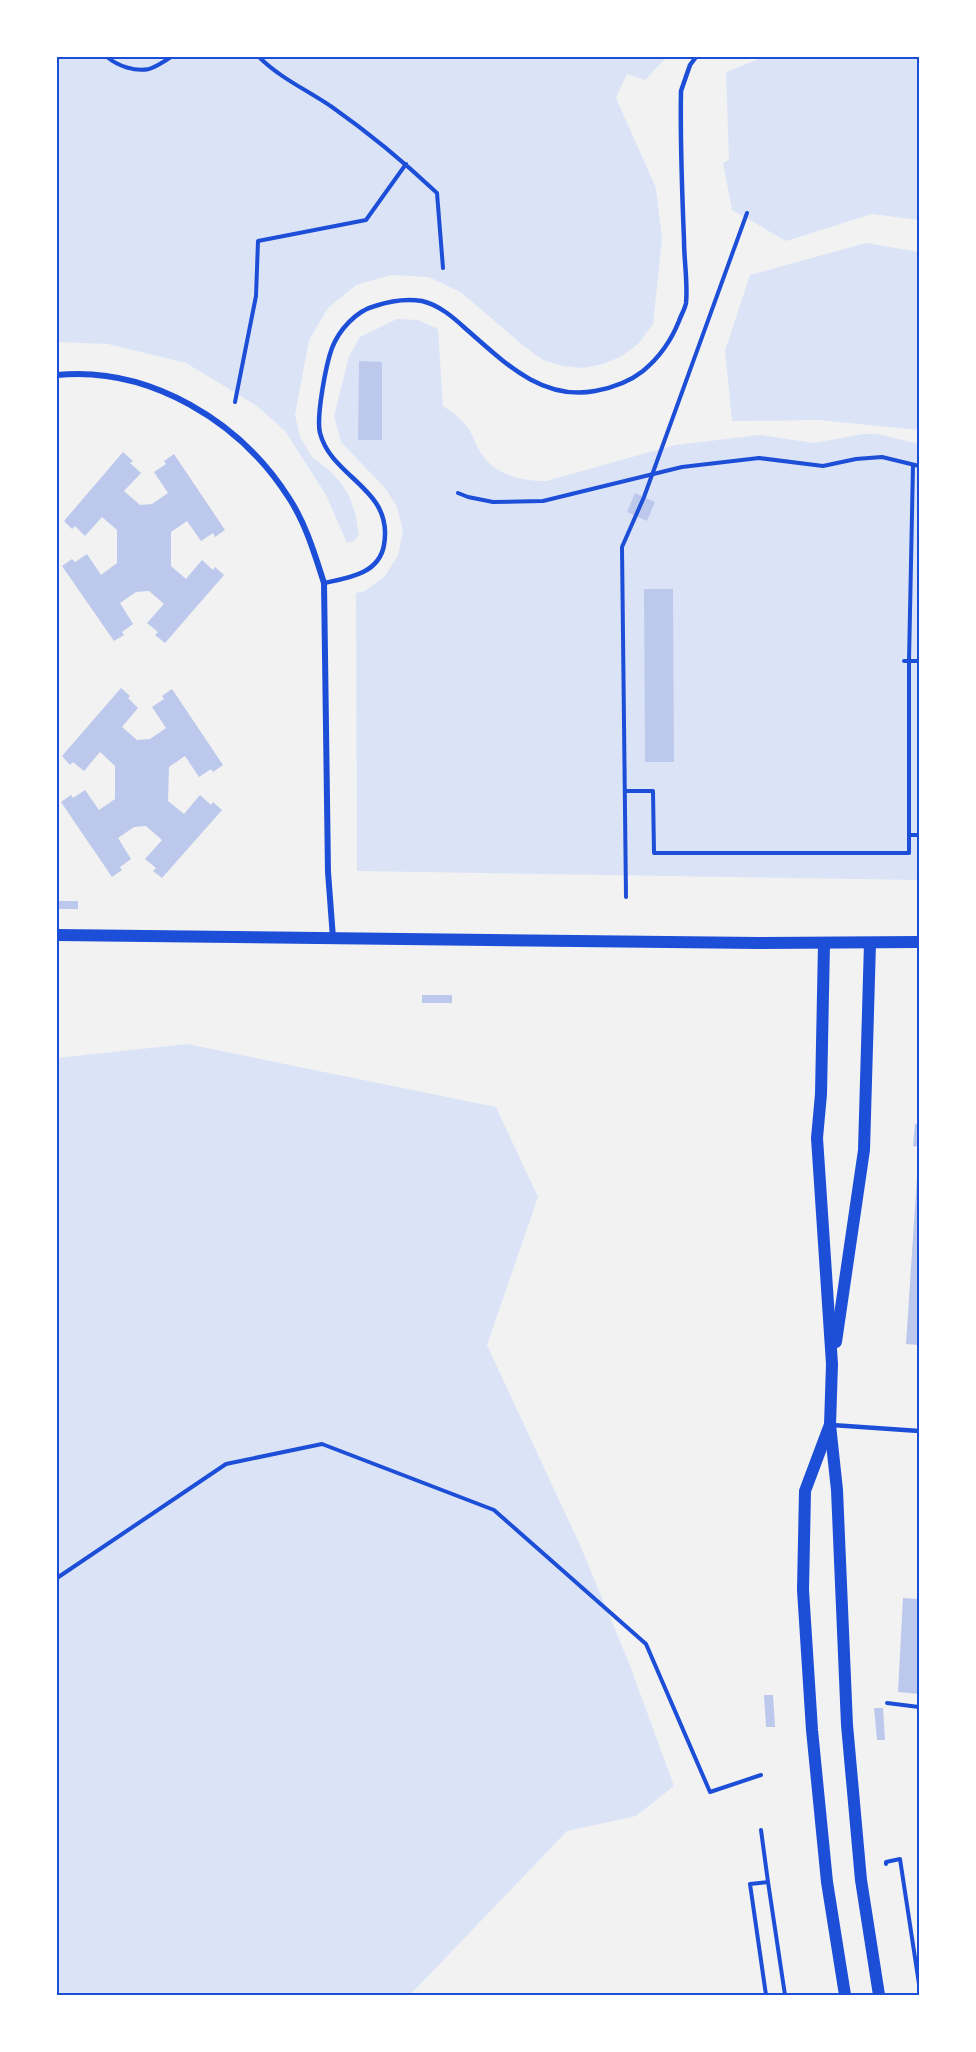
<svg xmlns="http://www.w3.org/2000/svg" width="976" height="2052" font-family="'PT Sans',sans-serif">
<rect width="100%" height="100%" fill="#f2f2f2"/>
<g fill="#dbe4f7">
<polygon points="57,57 667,57 645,80 627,74 616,98 656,188 662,239 653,324 639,343 622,356 603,364 583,368 563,366 543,360 525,347 462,293 429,277 392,275 356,285 328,308 309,340 295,415 300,437 312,457 330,471 341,483 349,496 355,512 359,535 354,541 347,543 326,495 285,431 257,406 186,363 108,344 57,342"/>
<polygon points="764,57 919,57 919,220 872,214 786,241 732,210 723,163 729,160 726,72"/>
<polygon points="866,243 919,252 919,430 818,420 732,421 725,351 750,275"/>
<path d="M397 319 418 320 438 329 443 406C451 411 459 417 465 424 471 431 474 440 478 448 491 474 519 481 546 481L675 445 760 435 814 443 863 434H878L919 444V880L357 871 356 593 365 591 385 576 398 555 403 531 397 507 385 488 341 442 334 416 349 356 360 337Z"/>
<polygon points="187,1044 496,1107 538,1197 487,1345 580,1545 629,1663 674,1786 636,1816 567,1831 410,1995 57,1995 57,1058"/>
</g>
<g fill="#bdc9ec">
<polygon points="359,361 382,362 382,440 358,440"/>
<polygon points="123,452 133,461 130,463 141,473 124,491 140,505 152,504 168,493 154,472 166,464 164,461 174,454 225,530 215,537 213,533 201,541 187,521 171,532 171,566 186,579 202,560 213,570 215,567 224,575 165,643 155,635 158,632 147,623 164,604 149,591 136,592 120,603 133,624 122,632 124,635 114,641 62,566 72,559 75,562 87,554 101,575 117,563 117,530 102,517 85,536 75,526 72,529 64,521"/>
<polygon points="635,493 655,502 647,521 627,512"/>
<polygon points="644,589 673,589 674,762 645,762"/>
<polygon points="121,688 130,696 128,698 138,708 122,727 137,740 150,739 166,728 152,707 164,699 162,696 172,689 223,765 213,772 211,769 199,777 185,756 169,767 168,801 184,814 200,795 211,805 213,802 222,810 162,878 153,871 156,868 145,859 162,840 146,826 134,827 118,838 131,859 120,867 122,870 112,877 61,802 71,795 73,798 85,790 99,810 115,799 115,766 100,752 84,771 73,762 70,765 62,756"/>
<rect x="57" y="901" width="21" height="8"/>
<rect x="422" y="995" width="30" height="8"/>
<polygon points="915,1124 919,1124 919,1147 913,1146"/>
<polygon points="917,1176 919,1176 919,1345 906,1344"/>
<polygon points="903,1598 919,1599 919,1694 898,1692"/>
<polygon points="764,1695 773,1695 775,1727 766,1727"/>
<polygon points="874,1708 883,1708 885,1740 877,1740"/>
</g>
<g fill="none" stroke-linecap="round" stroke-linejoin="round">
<g stroke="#1d4ed8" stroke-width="4">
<polyline points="64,57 65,57"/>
<path d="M107 57C118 66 135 72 149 69 156 67 165 61 171 57"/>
<path d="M259 57C280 78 307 90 332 107 369 133 404 162 437 193L443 268"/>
<polyline points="235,402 256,296 258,241 366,220 406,164"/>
<polyline points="458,493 468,497 493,502 543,501 682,467 759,458 823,466 856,459 882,457 919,466"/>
<polyline points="904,661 919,661"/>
<polyline points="625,791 653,791 654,853 909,853 909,661 913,465"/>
<polyline points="909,835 919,835"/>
<polyline points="626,897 622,547 644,497 747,213"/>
<polyline points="57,1578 226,1464 322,1444 494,1510 646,1644 710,1792 761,1775"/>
<polyline points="887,1703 919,1707"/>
<polyline points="761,1830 768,1882"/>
<polyline points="886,1864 886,1862 900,1859 919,1984"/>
<polyline points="766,1995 750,1884 768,1882 785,1995"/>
</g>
<g stroke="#1d4ed8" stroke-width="4.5">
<path d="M324 583C348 578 379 574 384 545 394 488 332 479 320 433 316 417 326 364 332 348 339 330 356 311 375 306 390 301 405 298 422 301 439 305 453 317 466 329 503 361 541 401 595 391 612 388 629 382 643 371 660 357 671 341 679 321 681 315 685 309 686 303 688 283 684 261 684 240 682 191 680 141 681 91L690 65 696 57"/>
<polyline points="832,1425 919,1431"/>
</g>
<path stroke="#1d4ed8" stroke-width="6" d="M57 375C150 366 241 422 289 498 306 524 315 555 324 583L328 872 333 938"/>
<g stroke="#1d4ed8" stroke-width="12">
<polyline points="57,935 758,943 919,942"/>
<polyline points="824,944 821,1094 817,1138 832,1364 830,1425 837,1490 847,1725 861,1880 879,1995"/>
<polyline points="836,1342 864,1150 870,943"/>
<polyline points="829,1427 805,1491 803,1590 812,1730 827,1882 845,1995"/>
</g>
</g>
<rect width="976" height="2052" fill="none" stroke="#ffffff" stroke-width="117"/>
<rect x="58" y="58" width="860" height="1936" fill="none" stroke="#1d4ed8" stroke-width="2"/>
</svg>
